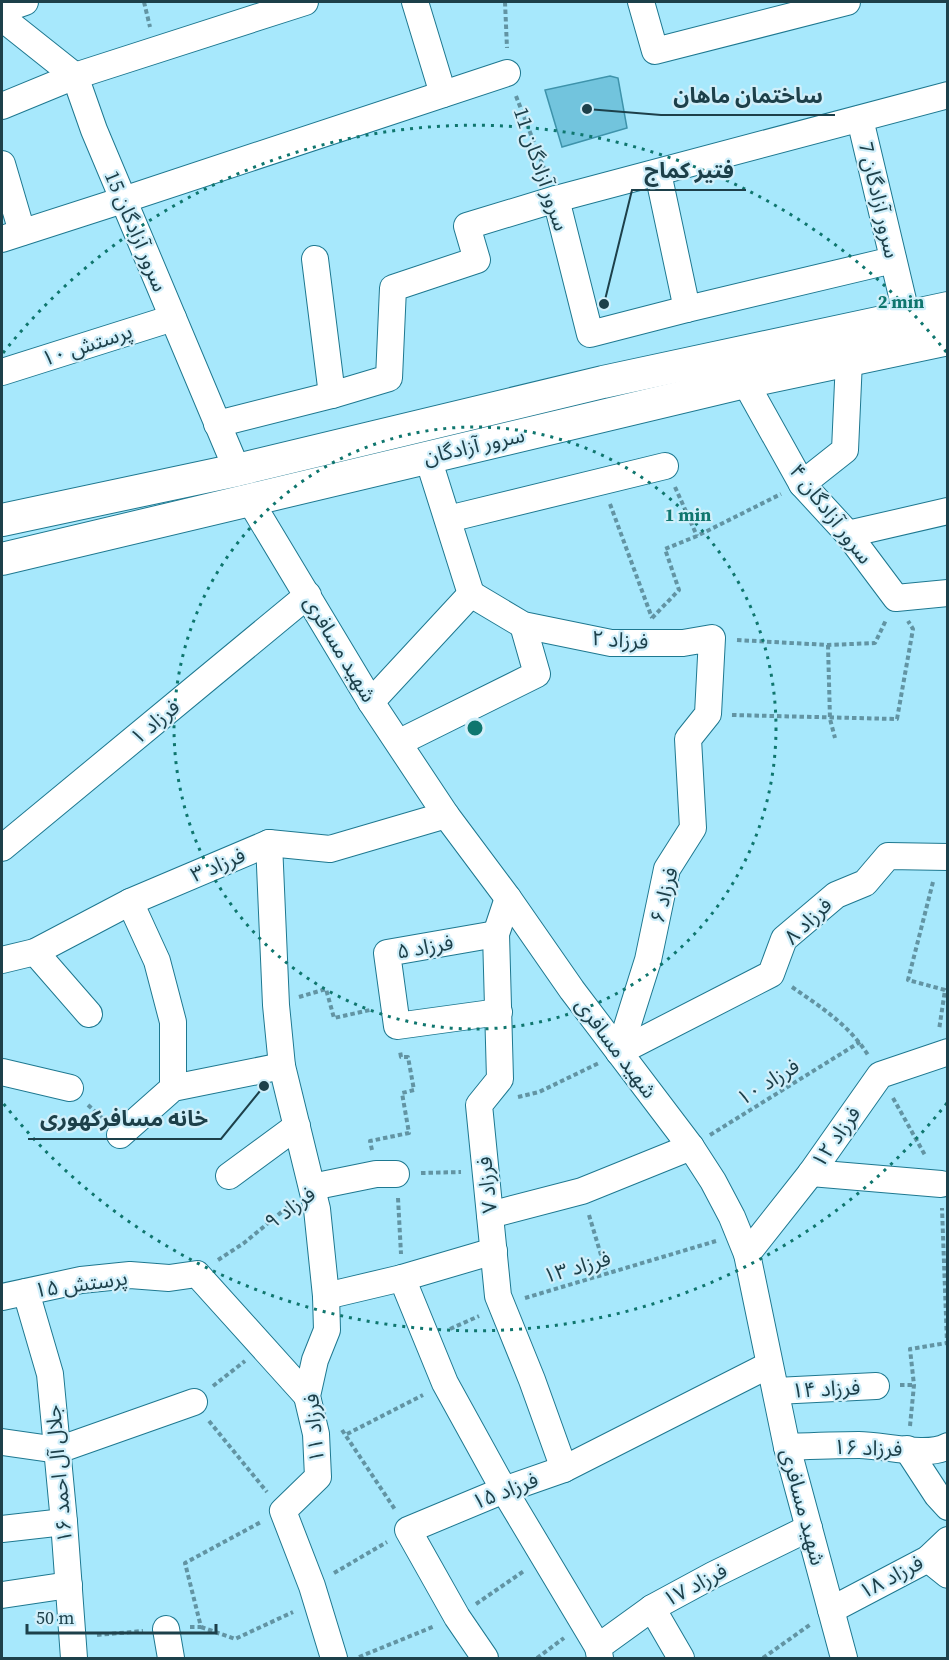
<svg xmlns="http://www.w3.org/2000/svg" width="949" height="1660" font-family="'Source Serif 4','Noto Sans Arabic',serif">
<rect width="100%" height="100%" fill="#a7e8fc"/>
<polygon fill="#72c4dd" stroke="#3e93ab" stroke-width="1.5" points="610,76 618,78 627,128 562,147 545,90"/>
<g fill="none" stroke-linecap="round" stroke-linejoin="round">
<g stroke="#1e7890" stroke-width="28">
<g id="minor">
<polyline points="415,2 443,94"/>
<polyline points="641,2 655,51 847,2"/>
<polyline points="2,10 25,2"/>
<polyline points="2,18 75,76 94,130 237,470"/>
<polyline points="2,106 75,76 305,2"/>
<polyline points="860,119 907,317"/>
<polyline points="2,164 22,232"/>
<polyline points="658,173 687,309"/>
<polyline points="556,199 590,334 687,309 893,260"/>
<polyline points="2,239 123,200 507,73"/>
<polyline points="315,259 332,395"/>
<polyline points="2,372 173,318"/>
<polyline points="745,382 802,484 848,534 896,598 948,593"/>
<polyline points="217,424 332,395 389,378 393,288 477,260 467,226 556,199 948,95"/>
<polyline points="428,458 471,594"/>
<polyline points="802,484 845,450 849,360"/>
<polyline points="249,499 371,702 446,815 508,898 572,990 691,1147 713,1181 732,1217 747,1254 787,1447 844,1658"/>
<polyline points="448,519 665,466"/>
<polyline points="848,534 948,511"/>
<polyline points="371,702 471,594 523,625 611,643 683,643 712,638 708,714 688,739 693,828 667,869 648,960 619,1052"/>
<polyline points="400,742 537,674 523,625"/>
<polyline points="269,843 276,1005 282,1066 317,1209 326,1296 327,1330 315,1360 307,1396 316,1434 318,1477 283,1511 312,1586 334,1658"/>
<polyline points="2,848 308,595"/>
<polyline points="508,898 496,934 500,1079 479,1105 498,1296 532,1380 564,1469"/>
<polyline points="130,902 157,961 173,1022 173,1088"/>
<polyline points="496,934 387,953 397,1026 499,1012"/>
<polyline points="35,952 89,1014"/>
<polyline points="2,960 35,952 130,902 269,843 330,849 446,815"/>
<polyline points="619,1052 771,974 784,939 836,895 865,883 888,856 948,857"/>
<polyline points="2,1072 70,1088"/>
<polyline points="120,1135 173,1088 282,1066"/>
<polyline points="811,1173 941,1184"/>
<polyline points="229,1176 297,1126"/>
<polyline points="312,1187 376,1174 396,1174"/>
<polyline points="490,1215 582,1191 691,1147"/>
<polyline points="747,1254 811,1173 880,1075 948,1052"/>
<polyline points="402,1278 445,1383 504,1490 598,1647"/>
<polyline points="26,1292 50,1374 64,1522 74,1658"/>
<polyline points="326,1296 402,1278 494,1251"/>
<polyline points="2,1297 81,1280 130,1275 169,1278 197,1274 307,1396"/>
<polyline points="776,1391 876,1386"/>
<polyline points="2,1442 58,1450 194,1402"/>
<path d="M787 1447C811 1446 835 1445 859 1445 883 1445 927 1458 948 1446"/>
<polyline points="907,1449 937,1495 948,1507"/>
<polyline points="2,1529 64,1522"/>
<polyline points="928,1559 948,1575"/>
<polyline points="2,1595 69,1585"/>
<polyline points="652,1608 681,1658"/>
<polyline points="831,1610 928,1559 948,1540"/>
<polyline points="166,1629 171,1658"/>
<polyline points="485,1658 457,1617 408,1530 504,1490 564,1469 769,1365"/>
<polyline points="600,1658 598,1647 652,1608 713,1575 809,1528"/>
</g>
</g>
<g stroke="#1e7890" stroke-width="34">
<g id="major">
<polyline points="2,520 237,470 603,382 948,308"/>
<polyline points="2,559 745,382 948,339"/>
</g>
</g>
<g stroke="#6294a3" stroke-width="4" stroke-dasharray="4.5 3" stroke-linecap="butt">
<polyline points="144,2 150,27"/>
<polyline points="505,2 507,48"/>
<polyline points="516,96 547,176"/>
<polyline points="675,487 697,536"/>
<polyline points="610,504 652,618"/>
<polyline points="652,618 679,590 665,549 697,536 781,494"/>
<polyline points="737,640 828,645 875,643 886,620"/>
<polyline points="828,645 830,719 835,738"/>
<polyline points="732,715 897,719 913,629 908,621"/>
<polyline points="933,882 908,980 945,990 939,1030"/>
<path d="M792 987C821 1007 849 1025 868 1055"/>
<polyline points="299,997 326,989 334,1018 370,1010"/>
<polyline points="518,1097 539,1092 599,1063"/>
<polyline points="893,1098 926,1157"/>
<polyline points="88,1105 102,1118"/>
<polyline points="710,1135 860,1042"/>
<polyline points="372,1150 370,1141 409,1133 402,1093 414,1090 408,1057 401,1057 400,1051"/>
<polyline points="421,1173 461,1172"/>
<polyline points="398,1198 401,1254"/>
<polyline points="589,1215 607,1275"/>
<polyline points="218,1260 244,1243 290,1205"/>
<polyline points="525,1298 716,1241"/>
<polyline points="450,1329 479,1316"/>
<polyline points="900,1385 914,1385"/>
<polyline points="213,1386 245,1361"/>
<polyline points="209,1421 267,1492"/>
<polyline points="910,1426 914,1385 910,1349 947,1343 942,1208"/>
<polyline points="342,1430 396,1511"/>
<polyline points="347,1434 423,1395"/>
<polyline points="334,1573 387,1542"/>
<polyline points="476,1604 524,1571"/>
<polyline points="190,1627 201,1627 185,1563 261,1522"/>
<polyline points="201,1627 235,1639 293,1612"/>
<polyline points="97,1635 143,1631"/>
<polyline points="359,1657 435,1626"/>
<polyline points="537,1658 564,1638"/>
<polyline points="763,1658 811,1624"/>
</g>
<use href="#minor" stroke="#fff" stroke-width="26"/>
<use href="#major" stroke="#fff" stroke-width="32"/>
</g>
<g fill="none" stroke="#0f766e" stroke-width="3" stroke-dasharray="3 6">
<circle cx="475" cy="728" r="301"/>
<path d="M947 1103A603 603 0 0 1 3 1103M3 353A603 603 0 0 1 947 353"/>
</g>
<g text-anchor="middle" stroke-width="4.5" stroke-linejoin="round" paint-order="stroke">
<g font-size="21" fill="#1d404a" stroke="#d0effa">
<text transform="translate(541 169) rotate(71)" y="7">سرور آزادگان 11</text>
<text transform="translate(879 200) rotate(77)" y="7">سرور آزادگان 7</text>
<text transform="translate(136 231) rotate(67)" y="7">سرور آزادگان 15</text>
<text transform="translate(87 345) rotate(-18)" y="7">پرستش ۱۰</text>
<text transform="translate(474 446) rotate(-13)" y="7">سرور آزادگان</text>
<text transform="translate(831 514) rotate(52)" y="7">سرور آزادگان ۴</text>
<text transform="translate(620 640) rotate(4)" y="7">فرزاد ۲</text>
<text transform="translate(340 649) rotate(59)" y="7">شهید مسافری</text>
<text transform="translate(155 722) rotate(-40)" y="7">فرزاد ۱</text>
<text transform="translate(218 865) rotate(-23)" y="7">فرزاد ۳</text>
<text transform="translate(664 895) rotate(-75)" y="7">فرزاد ۶</text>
<text transform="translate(808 921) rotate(-44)" y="7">فرزاد ۸</text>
<text transform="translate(425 947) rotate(-10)" y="7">فرزاد ۵</text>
<text transform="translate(616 1048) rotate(53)" y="7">شهید مسافری</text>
<text transform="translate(768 1082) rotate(-32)" y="7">فرزاد ۱۰</text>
<text transform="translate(836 1137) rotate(-55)" y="7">فرزاد ۱۲</text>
<text transform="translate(487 1185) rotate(-96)" y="7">فرزاد ۷</text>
<text transform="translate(290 1208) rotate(-36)" y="7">فرزاد ۹</text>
<text transform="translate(577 1267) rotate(-16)" y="7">فرزاد ۱۳</text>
<text transform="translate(81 1284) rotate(-8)" y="7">پرستش ۱۵</text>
<text transform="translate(826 1389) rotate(-3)" y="7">فرزاد ۱۴</text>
<text transform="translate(314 1428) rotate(-95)" y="7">فرزاد ۱۱</text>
<text transform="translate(868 1448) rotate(2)" y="7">فرزاد ۱۶</text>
<text transform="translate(59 1474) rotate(-95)" y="7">جلال آل احمد ۱۶</text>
<text transform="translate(505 1491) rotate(-21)" y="7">فرزاد ۱۵</text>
<text transform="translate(803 1507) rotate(75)" y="7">شهید مسافری</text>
<text transform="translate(891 1577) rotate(-28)" y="7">فرزاد ۱۸</text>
<text transform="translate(695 1585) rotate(-28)" y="7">فرزاد ۱۷</text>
</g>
</g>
<circle cx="475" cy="728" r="9" fill="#0f766e" stroke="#d0effa" stroke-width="3"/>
<g font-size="18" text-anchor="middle" font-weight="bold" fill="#0f766e" stroke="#d0effa" stroke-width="4.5" stroke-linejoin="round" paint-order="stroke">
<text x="901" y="308">2 min</text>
<text x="688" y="521">1 min</text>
</g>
<path fill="none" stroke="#1d404a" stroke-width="2" d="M587 109L661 115H835M604 304L632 190H746M264 1086L221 1139H28"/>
<g fill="#1d404a" stroke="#d0effa" stroke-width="2">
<circle cx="587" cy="109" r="6"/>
<circle cx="604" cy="304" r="6"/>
<circle cx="264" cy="1086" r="6"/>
</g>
<g font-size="22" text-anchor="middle" font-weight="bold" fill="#1d404a" stroke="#d0effa" stroke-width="4.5" stroke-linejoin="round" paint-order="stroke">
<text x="748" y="103">ساختمان ماهان</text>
<text x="689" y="178">فتیر کماج</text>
<text x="124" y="1126">خانه مسافرکهوری</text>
</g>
<rect width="949" height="1660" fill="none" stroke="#1d404a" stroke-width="6"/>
<path d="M27 1624v9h189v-9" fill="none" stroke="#1d404a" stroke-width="3"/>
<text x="36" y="1624" font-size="18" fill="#1d404a" stroke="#d0effa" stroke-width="4.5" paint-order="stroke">50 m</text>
</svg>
